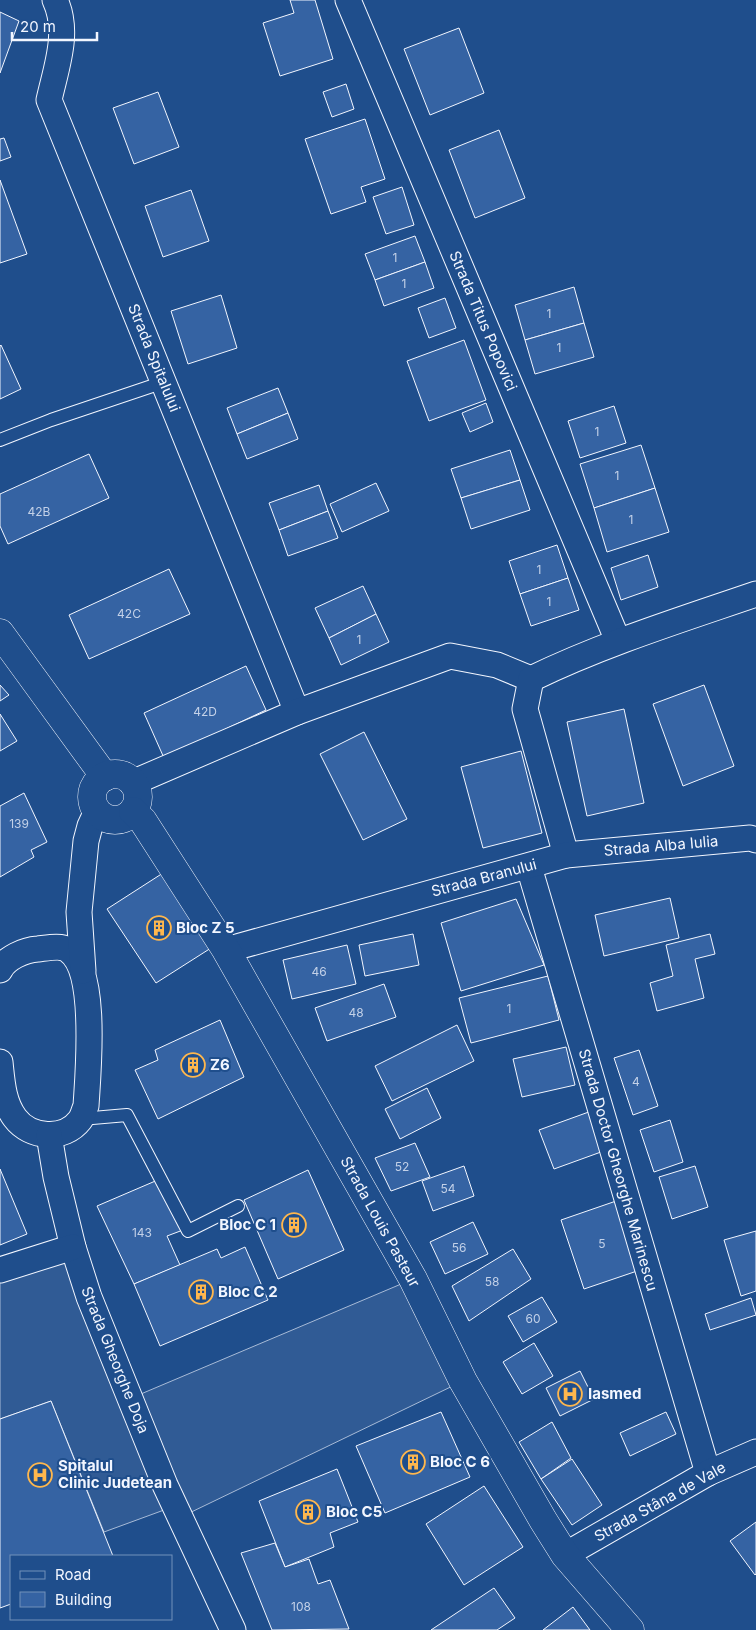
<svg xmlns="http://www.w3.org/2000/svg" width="756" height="1630" font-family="Inter,sans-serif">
<rect width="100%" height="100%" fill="#1f4e8c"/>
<g fill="#305b95" stroke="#a8bbd7">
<polygon points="66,1260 164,1510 104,1532 51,1401 0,1419 0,1280"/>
<polygon points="413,1279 463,1381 181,1517 129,1399"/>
</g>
<g fill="#3563a3" stroke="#f2f6ff">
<polygon points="290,0 315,0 333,59 280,76 263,23 294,13"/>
<polygon points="0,12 19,21 0,73"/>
<polygon points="459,28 484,93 430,115 404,49"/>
<polygon points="346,84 354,109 332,117 323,92"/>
<polygon points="158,92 179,147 134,164 113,108"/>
<polygon points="365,119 385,179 361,187 366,202 331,214 305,139"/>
<polygon points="499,130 525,198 475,218 449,150"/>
<polygon points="4,138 11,157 0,161 0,139"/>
<polygon points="0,180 27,254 0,263"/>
<polygon points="402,187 414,225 386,234 373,197"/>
<polygon points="191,190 209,241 163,257 145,206"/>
<polygon points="415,236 425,262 375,280 365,254"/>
<polygon points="425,262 434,288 384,306 375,280"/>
<polygon points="574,287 584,323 525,340 515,305"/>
<polygon points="221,295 237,348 188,364 171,311"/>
<polygon points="445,298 456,328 429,338 418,308"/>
<polygon points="584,323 594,357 535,374 525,340"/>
<polygon points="464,340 486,400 429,421 407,361"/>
<polygon points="1,345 21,389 0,399 0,346"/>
<polygon points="278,388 288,413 237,434 227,408"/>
<polygon points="486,403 493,422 470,432 462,413"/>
<polygon points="614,406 626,443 580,458 568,421"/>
<polygon points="288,413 298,439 247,459 237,434"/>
<polygon points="641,445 655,488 594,508 580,464"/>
<polygon points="510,450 520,480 461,498 451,469"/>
<polygon points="89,454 109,498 8,544 0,526 0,494"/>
<polygon points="520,480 530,510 471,529 461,498"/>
<polygon points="376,483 389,511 342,532 330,504"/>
<polygon points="319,485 328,511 279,530 269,503"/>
<polygon points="655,488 669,532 607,552 594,508"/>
<polygon points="328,511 338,538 288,556 279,530"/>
<polygon points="557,545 568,578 520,594 509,561"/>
<polygon points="648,555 658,587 621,600 611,568"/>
<polygon points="169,569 190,614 89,659 69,615"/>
<polygon points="568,578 579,610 531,626 520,594"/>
<polygon points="363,586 376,614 329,638 315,608"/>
<polygon points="376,614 389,642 341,665 329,638"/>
<polygon points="246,666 266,710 164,758 144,713"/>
<polygon points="0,685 9,695 0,701"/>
<polygon points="704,685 734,766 683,786 653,704"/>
<polygon points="624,709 644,803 587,816 567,722"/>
<polygon points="0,714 17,741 0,751"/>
<polygon points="364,732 407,819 363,840 320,754"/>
<polygon points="521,751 542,833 483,848 461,767"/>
<polygon points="24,793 47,842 31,850 34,857 0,877 0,806"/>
<polygon points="163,873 211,948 156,983 107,909"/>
<polygon points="670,898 679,938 604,956 595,915"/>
<polygon points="516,899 544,965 461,991 441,923"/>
<polygon points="413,934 419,965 365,976 359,945"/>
<polygon points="710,934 715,954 695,959 704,998 657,1011 650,983 673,976 666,945"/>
<polygon points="347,945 356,984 292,999 283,960"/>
<polygon points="548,976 559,1020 471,1043 459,998"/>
<polygon points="384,984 396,1017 327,1041 315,1008"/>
<polygon points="220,1020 244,1077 158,1119 135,1070 158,1060 155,1050"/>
<polygon points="457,1025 474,1061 392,1101 375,1066"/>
<polygon points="566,1047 575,1085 522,1097 513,1059"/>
<polygon points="639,1050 658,1106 633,1115 614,1058"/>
<polygon points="427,1088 441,1118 400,1139 385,1109"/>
<polygon points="597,1109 612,1148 554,1169 539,1130"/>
<polygon points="670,1120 683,1162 654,1172 640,1130"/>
<polygon points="415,1143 430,1177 391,1191 375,1158"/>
<polygon points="464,1166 474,1196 433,1211 422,1181"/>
<polygon points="695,1166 708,1207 672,1219 659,1177"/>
<polygon points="0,1169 27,1234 0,1245"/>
<polygon points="308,1170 344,1250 278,1279 244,1200"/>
<polygon points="160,1179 183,1230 167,1236 180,1265 134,1284 97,1206"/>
<polygon points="619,1200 643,1269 584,1289 561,1220"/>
<polygon points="473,1222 488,1254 445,1274 430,1242"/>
<polygon points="756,1231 756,1291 741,1296 724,1240"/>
<polygon points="245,1247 268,1300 160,1346 134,1284 217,1249 221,1258"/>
<polygon points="513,1249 531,1279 469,1321 452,1286"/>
<polygon points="542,1297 557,1322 523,1342 508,1316"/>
<polygon points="751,1298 756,1315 710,1330 705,1314"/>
<polygon points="534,1343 553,1376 522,1394 503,1362"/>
<polygon points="580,1371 594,1399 560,1416 546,1388"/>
<polygon points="51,1401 113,1556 11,1556 11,1604 0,1608 0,1419"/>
<polygon points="441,1412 470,1477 385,1513 356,1446"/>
<polygon points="666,1412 676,1434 630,1456 620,1433"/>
<polygon points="552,1422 571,1458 541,1479 519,1442"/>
<polygon points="572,1459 602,1505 572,1525 541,1479"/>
<polygon points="337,1469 358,1522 330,1533 334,1547 285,1567 259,1501"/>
<polygon points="484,1486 523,1547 464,1585 426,1524"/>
<polygon points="756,1522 756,1574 755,1575 730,1541"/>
<polygon points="275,1543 285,1567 309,1559 318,1584 330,1580 349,1629 272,1630 241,1553"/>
<polygon points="494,1588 515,1618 497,1630 431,1630"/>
<polygon points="573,1607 590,1630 543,1630"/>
</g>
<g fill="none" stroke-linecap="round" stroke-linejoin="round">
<g stroke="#f2f6ff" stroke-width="14">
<g id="service">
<polyline points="0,440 51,420 164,382"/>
<polyline points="81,1119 127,1115 188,1231 238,1206"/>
</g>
</g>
<g stroke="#f2f6ff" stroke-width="27">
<g id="minor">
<path d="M55 0C70 32 56 68 49 100L297 712"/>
<polyline points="348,0 618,641"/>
<polyline points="132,783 297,712 450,656 497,665 531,679"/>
<path d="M566 855 525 709 531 679C603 644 680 620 756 594"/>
<polyline points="529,867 708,1473"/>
<polyline points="226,950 566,855 750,838 756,840"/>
<path d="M0 970C6 958 24 950 38 949 47 948 61 945 68 950 98 970 88 1072 86 1106 84 1110 83 1116 80 1120 64 1141 30 1138 15 1118 3 1102 2 1081 0 1062"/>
<polyline points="83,971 79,912 86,841 90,826 97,811"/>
<polyline points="49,1135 56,1177 73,1247 89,1297 165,1485 233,1630"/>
<polyline points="0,1270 73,1247"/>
<polyline points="565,1555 708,1473 756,1452"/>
</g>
</g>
<g stroke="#f2f6ff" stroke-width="29">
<g id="secondary">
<polyline points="0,633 105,777"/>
<circle cx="115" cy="797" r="23"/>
<polyline points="133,811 143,821 226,950 413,1279 463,1381 543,1520 565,1555 630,1630"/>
</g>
</g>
<use href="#service" stroke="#1f4e8c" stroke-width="12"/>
<use href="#minor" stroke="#1f4e8c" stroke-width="25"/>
<use href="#secondary" stroke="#1f4e8c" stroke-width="28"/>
</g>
<defs>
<g id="building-ring" transform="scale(1.25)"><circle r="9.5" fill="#1f4e8c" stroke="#ffb74d" stroke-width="1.5"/><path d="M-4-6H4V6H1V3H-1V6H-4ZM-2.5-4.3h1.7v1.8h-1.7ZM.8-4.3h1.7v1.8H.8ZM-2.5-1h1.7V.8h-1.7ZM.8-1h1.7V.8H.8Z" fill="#ffb74d"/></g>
<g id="hospital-ring" transform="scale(1.25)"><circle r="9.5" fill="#1f4e8c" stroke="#ffb74d" stroke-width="1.5"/><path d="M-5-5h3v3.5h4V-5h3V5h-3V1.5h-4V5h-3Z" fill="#ffb74d"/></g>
</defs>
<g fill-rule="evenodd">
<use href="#building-ring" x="159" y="928"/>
<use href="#building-ring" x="193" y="1065"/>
<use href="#building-ring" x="294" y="1225"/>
<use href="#building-ring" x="201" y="1292"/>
<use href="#hospital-ring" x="570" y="1394"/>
<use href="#building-ring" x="413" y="1462"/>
<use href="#hospital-ring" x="40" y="1475"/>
<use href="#building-ring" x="308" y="1512"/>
</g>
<g text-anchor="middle" stroke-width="4" stroke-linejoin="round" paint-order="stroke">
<g font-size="12" fill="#c3d1e8">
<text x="395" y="262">1</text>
<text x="404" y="288">1</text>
<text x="549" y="318">1</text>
<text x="559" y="352">1</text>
<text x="597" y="436">1</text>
<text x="617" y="480">1</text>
<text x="39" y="516">42B</text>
<text x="631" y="524">1</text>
<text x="539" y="574">1</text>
<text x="549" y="606">1</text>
<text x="129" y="618">42C</text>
<text x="359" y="644">1</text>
<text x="205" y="716">42D</text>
<text x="19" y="828">139</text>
<text x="319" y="976">46</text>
<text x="509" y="1013">1</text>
<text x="356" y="1017">48</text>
<text x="636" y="1086">4</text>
<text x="402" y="1171">52</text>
<text x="448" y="1193">54</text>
<text x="142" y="1237">143</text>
<text x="602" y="1248">5</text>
<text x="459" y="1252">56</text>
<text x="492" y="1286">58</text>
<text x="533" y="1323">60</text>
<text x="301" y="1611">108</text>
</g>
<g font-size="15" fill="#f2f6ff" stroke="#1f4e8c">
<text transform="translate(483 321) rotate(67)" y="5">Strada Titus Popovici</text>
<text transform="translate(154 358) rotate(68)" y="5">Strada Spitalului</text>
<text transform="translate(661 846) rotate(-5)" y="5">Strada Alba Iulia</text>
<text transform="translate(484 878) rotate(-15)" y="5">Strada Branului</text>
<text transform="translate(618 1170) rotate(74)" y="5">Strada Doctor Gheorghe Marinescu</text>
<text transform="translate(380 1222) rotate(61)" y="5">Strada Louis Pasteur</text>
<text transform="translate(115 1360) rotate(68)" y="5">Strada Gheorghe Doja</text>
<text transform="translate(660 1502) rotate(-29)" y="5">Strada Stâna de Vale</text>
</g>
<g font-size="15" font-weight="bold" fill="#f2f6ff" stroke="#1f4e8c" text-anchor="start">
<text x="176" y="933">Bloc Z 5</text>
<text x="210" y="1070">Z6</text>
<text x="276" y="1230" text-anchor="end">Bloc C 1</text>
<text x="218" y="1297">Bloc C 2</text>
<text x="588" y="1399">Iasmed</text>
<text x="430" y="1467">Bloc C 6</text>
<text x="58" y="1471">Spitalul<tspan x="58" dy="17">Clinic Judetean</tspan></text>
<text x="326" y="1517">Bloc C5</text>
</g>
</g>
<rect x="10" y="1555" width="162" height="65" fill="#1f4e8c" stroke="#7391ba"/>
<rect x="20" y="1571" width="25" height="8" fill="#1f4e8c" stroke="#7391ba"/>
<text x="55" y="1580" font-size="15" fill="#f2f6ff">Road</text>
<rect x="20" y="1592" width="25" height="15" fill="#3563a3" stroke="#7391ba"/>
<text x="55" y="1605" font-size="15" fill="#f2f6ff">Building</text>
<path d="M12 32v8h85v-8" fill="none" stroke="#f2f6ff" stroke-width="2.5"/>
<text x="20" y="32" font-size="15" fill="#f2f6ff" stroke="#1f4e8c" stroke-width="4" paint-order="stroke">20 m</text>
</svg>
